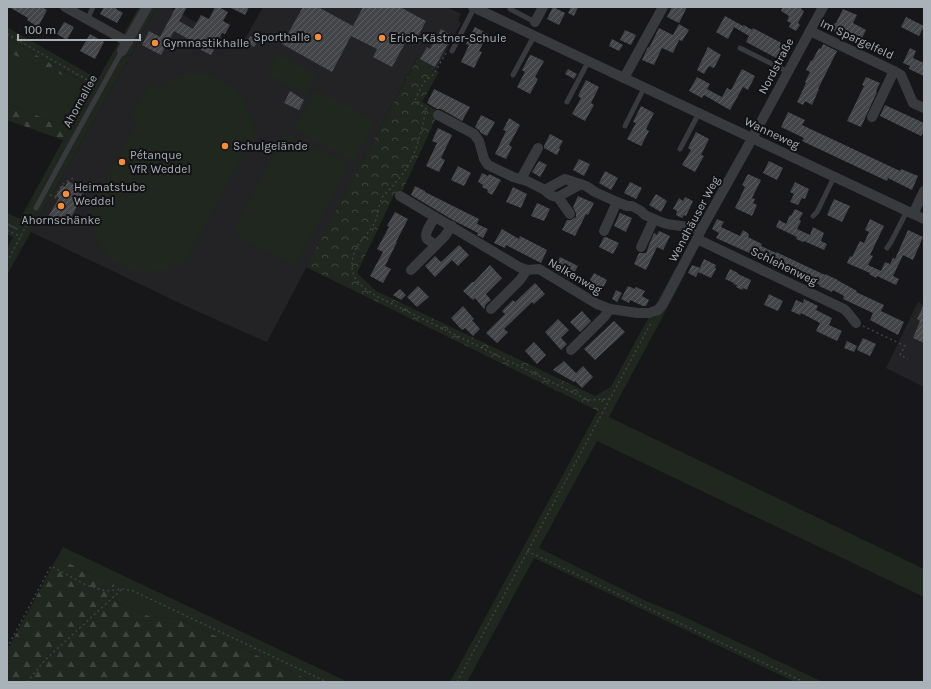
<svg xmlns="http://www.w3.org/2000/svg" width="931" height="689" font-family="Karla,sans-serif">
<defs>
<pattern id="forest-firs" width="22" height="20" patternUnits="userSpaceOnUse"><rect width="22" height="20" fill="#1f271f"/><path d="M5 1l3.5 6h-7zM16 11l3.5 6h-7z" fill="#3d443d"/></pattern>
<pattern id="park-crowns" width="20" height="18" patternUnits="userSpaceOnUse"><rect width="20" height="18" fill="#1f271f"/><path d="M2 6a3 3 0 1 1 6 0M12 15a3 3 0 1 1 6 0" fill="none" stroke="#3d443d"/></pattern>
<pattern id="building-hatch" width="6" height="6" patternUnits="userSpaceOnUse"><rect width="6" height="6" fill="#434549"/><path d="M-1 1l2-2M0 6l6-6M5 7l2-2" fill="none" stroke="#5b5d61"/></pattern>
</defs>
<rect width="100%" height="100%" fill="#171719"/>
<g fill="#232326">
<polygon points="157,7 169,7 240,47 263,7 447,7 461,14 458,21 461,23 436,70 416,60 267,342 192,309 31,232"/>
<polygon points="918,302 924,305 924,387 886,368"/>
</g>
<g fill="#1f271f">
<polygon points="139,7 157,7 7,275 7,248 13,237 7,234 7,213 20,219 69,129 7,103 7,52 90,86 7,38 7,27 98,79"/>
<polygon points="277,54 317,75 306,95 267,74"/>
<path d="M188 74C224 74 247 88 252 126L257 129 182 267 175 264C167 268 158 272 149 272 142 272 134 270 128 268 98 257 86 225 96 197L137 123 130 119 150 83 159 89C168 82 177 77 188 74Z"/>
<polygon points="315,90 375,122 354,161 294,129"/>
<polygon points="286,132 349,165 295,266 232,233"/>
<polygon points="676,267 686,273 609,417 924,569 924,597 597,441 539,548 644,600 678,614 823,682 795,682 534,558 467,682 450,682"/>
<polygon points="63,547 348,682 313,682 182,620 171,618 151,617 129,608 108,597 113,591 106,580 57,558"/>
</g>
<g fill="url(#forest-firs)">
<polygon points="7,38 93,88 7,52"/>
<polygon points="7,103 69,129 63,140 7,120"/>
<polygon points="57,558 106,580 114,584 113,591 108,597 129,608 151,617 171,618 182,620 313,682 7,682 7,651"/>
</g>
<polygon fill="url(#park-crowns)" points="417,59 439,72 422,102 439,112 399,198 394,195 357,273 376,291 595,396 611,387 598,411 306,267"/>
<g fill="none" stroke-linecap="round" stroke-linejoin="round">
<polyline stroke="#2d393d" stroke-width="2.5" points="7,224 17,229"/>
</g>
<g fill="url(#building-hatch)">
<polygon points="9,7 42,7 47,10 38,27 27,20 28,18"/>
<polygon points="104,7 117,7 116,9 123,13 117,23 100,14"/>
<polygon points="176,7 187,7 179,21 193,29 201,15 209,19 215,7 219,7 228,12 223,21 230,25 225,34 222,33 211,55 201,50 202,47 174,31 161,55 142,45 149,31 160,37"/>
<polygon points="229,7 249,7 245,15"/>
<polygon points="303,7 318,7 353,26 363,7 400,7 426,21 416,40 409,36 392,67 373,57 377,49 351,36 332,72 282,44"/>
<polygon points="553,7 565,13 559,25 547,19"/>
<polygon points="571,7 578,7 574,16 568,13"/>
<polygon points="672,7 687,7 679,23 667,17"/>
<polygon points="783,7 802,7 801,9 804,11 798,23 800,25 796,31 789,27 791,23 787,21 789,16 781,11"/>
<polygon points="843,9 857,15 853,23 866,30 859,44 853,41 854,39 841,32 840,34 831,30 835,23 836,23"/>
<polygon points="725,16 743,26 744,25 752,30 753,28 787,46 780,60 746,42 749,36 734,27 728,39 716,32"/>
<polygon points="906,17 924,26 919,36 901,27"/>
<polygon points="64,22 74,27 67,40 57,34"/>
<polygon points="679,24 689,30 682,41 679,40 673,53 662,48 654,65 642,60 648,47 649,48 659,28 673,35"/>
<polygon points="475,27 488,34 479,51 482,52 474,68 461,62 469,45 466,44"/>
<polygon points="441,29 452,36 435,67 420,59 427,47 430,49"/>
<polygon points="625,30 636,35 631,45 620,40"/>
<polygon points="90,34 104,42 95,59 80,51"/>
<polygon points="250,36 258,40 254,47 247,43"/>
<polygon points="612,39 623,45 619,51 609,46"/>
<polygon points="823,44 837,51 818,89 819,89 812,105 805,101 803,105 797,102 806,83 805,82 810,72 806,70 811,60 812,61 819,48 821,49"/>
<polygon points="708,47 721,55 714,68 709,66 704,74 697,70"/>
<polygon points="910,48 916,51 913,58 924,63 924,76 909,69 910,66 903,63"/>
<polygon points="530,55 531,55 544,61 535,77 538,79 530,94 517,87 525,72 522,70"/>
<polygon points="568,69 577,74 574,79 565,74"/>
<polygon points="742,69 755,76 748,90 743,87 730,110 704,95 702,98 689,91 697,77 710,84 707,89 722,97 727,88 731,90"/>
<polygon points="866,77 880,83 876,91 877,92 861,127 847,121 864,86 862,85"/>
<polygon points="586,80 599,87 591,103 594,105 585,121 572,114 581,98 578,96"/>
<polygon points="434,89 470,107 462,121 441,109 437,109 427,103"/>
<polygon points="290,91 304,100 299,110 284,103"/>
<polygon points="885,105 924,123 924,131 921,136 880,116"/>
<polygon points="641,106 654,113 646,129 649,131 641,146 627,139 636,123 633,122"/>
<polygon points="788,112 805,120 802,125 900,171 901,169 918,176 912,190 888,178 887,181 802,141 804,138 781,127"/>
<polygon points="481,115 495,122 487,136 481,133 479,130 475,127"/>
<polygon points="509,118 520,125 509,145 512,147 506,159 495,154 506,131 503,130"/>
<polygon points="438,128 452,135 441,158 445,160 439,172 426,166 437,143 432,141"/>
<polygon points="696,132 709,139 701,155 704,156 695,172 682,165 691,150 688,148"/>
<polygon points="550,134 563,141 559,148 560,149 557,155 544,148 544,146"/>
<polygon points="579,159 590,164 584,176 573,170"/>
<polygon points="539,161 547,165 540,177 532,172"/>
<polygon points="769,161 783,168 777,180 763,173"/>
<polygon points="458,166 471,173 464,186 451,180"/>
<polygon points="605,171 618,178 611,190 599,183"/>
<polygon points="482,173 488,176 489,174 501,180 492,195 487,192 488,190 482,187 483,185 478,182"/>
<polygon points="748,174 761,180 752,198 755,199 753,203 757,205 752,216 735,208 745,187 742,185"/>
<polygon points="68,181 73,184 74,182 85,188 78,201 80,201 69,221 58,216 54,223 47,219 59,198 56,196 62,185 65,187"/>
<polygon points="630,182 642,188 636,199 624,193"/>
<polygon points="795,182 809,189 805,199 802,198 798,205 790,202 794,194 790,192"/>
<polygon points="415,186 425,191 425,192 479,219 477,224 488,229 483,238 477,235 478,233 451,219 411,195"/>
<polygon points="513,187 527,194 521,208 506,202"/>
<polygon points="656,194 667,201 661,212 649,205"/>
<polygon points="578,196 594,203 588,215 586,214 575,236 562,230 567,220 571,220 576,217 576,213 573,207"/>
<polygon points="685,197 693,201 686,216 684,215 682,218 676,215 677,211 673,209 679,198 683,201"/>
<polygon points="834,199 850,206 842,222 827,215"/>
<polygon points="537,203 550,209 544,221 531,216"/>
<polygon points="795,209 803,213 799,220 801,221 797,229 810,235 813,227 824,233 821,241 827,244 824,250 804,241 803,242 796,239 797,237 776,227 779,220 786,224 790,215 791,216"/>
<polygon points="395,212 408,219 396,242 397,242 385,266 391,269 383,283 370,276 383,252 377,249 389,227 387,226"/>
<polygon points="620,213 632,218 626,232 614,226"/>
<polygon points="717,219 724,222 721,227 740,236 743,230 749,234 748,237 762,244 761,246 776,253 776,252 825,275 825,274 838,280 837,280 857,291 856,292 884,305 881,311 904,322 898,335 870,320 873,313 843,299 844,296 833,290 832,292 819,286 820,285 807,279 806,281 756,256 716,238 719,233 712,229"/>
<polygon points="870,219 884,226 870,255 873,256 868,265 881,271 885,262 890,264 893,258 895,259 908,230 923,237 913,260 903,255 893,276 899,279 896,285 877,276 876,278 869,274 870,273 847,263 850,256 852,257 860,241 864,243 869,232 865,230"/>
<polygon points="502,229 519,239 520,236 547,250 541,263 506,245 505,248 494,243"/>
<polygon points="659,231 670,236 663,250 657,247 646,270 634,264 639,253 646,253 654,233 657,235"/>
<polygon points="604,237 606,237 619,243 613,254 599,247"/>
<polygon points="459,245 469,255 458,266 452,260 435,277 425,266 435,256 441,262"/>
<polygon points="560,257 578,266 570,280 553,270"/>
<polygon points="704,259 716,265 715,268 716,269 711,278 698,272"/>
<polygon points="490,265 502,278 486,294 491,300 486,304 484,309 475,298 473,300 463,291 472,282 474,282"/>
<polygon points="692,265 700,268 696,277 688,273"/>
<polygon points="730,269 738,273 738,274 751,280 747,290 743,288 742,290 736,287 737,285 733,284 734,283 725,279"/>
<polygon points="594,273 607,280 600,294 586,287"/>
<polygon points="535,283 545,294 534,304 532,302 504,329 508,332 497,343 486,333 505,314 502,311 513,300 515,302"/>
<polygon points="418,286 429,297 417,307 407,297"/>
<polygon points="628,286 635,289 636,287 645,291 642,296 649,300 646,306 643,306 630,300 629,303 621,299"/>
<polygon points="400,289 406,295 401,300 393,295"/>
<polygon points="616,290 622,293 617,302 612,299"/>
<polygon points="769,294 783,301 778,311 764,305"/>
<polygon points="804,299 818,306 816,310 832,318 829,325 842,331 837,341 816,331 820,323 801,313 800,315 791,311 796,300 803,303"/>
<polygon points="924,304 924,343 913,338 920,321 917,319"/>
<polygon points="463,306 474,319 472,320 480,329 473,336 465,328 462,330 451,318"/>
<polygon points="582,311 591,321 580,332 570,322"/>
<polygon points="558,319 569,330 561,338 567,344 561,350 545,332"/>
<polygon points="614,321 625,332 595,360 584,349"/>
<polygon points="863,338 876,344 870,356 857,350"/>
<polygon points="847,341 857,346 854,352 844,348"/>
<polygon points="534,342 546,355 537,364 525,351"/>
<polygon points="564,361 576,373 583,366 593,377 582,388 575,381 574,382 553,370"/>
</g>
<g fill="none" stroke-linecap="round" stroke-linejoin="round">
<g stroke="#3e4145" stroke-width="1.5" stroke-dasharray="2 3" stroke-linecap="butt">
<polyline points="7,34 96,85"/>
<path d="M446 53 434 74 425 81 421 87 415 100 426 109C422 129 417 152 406 169 402 175 397 181 393 186 390 189 387 192 384 195 378 203 379 215 374 224 365 239 352 245 352 266 352 281 366 290 378 297L584 398 590 400 610 399"/>
<polyline points="50,195 58,199"/>
<path d="M55 197C62 184 62 183 76 177"/>
<polyline points="7,230 21,237"/>
<polyline points="7,262 33,213"/>
<polyline points="863,326 905,346 900,355 908,359"/>
<polyline points="527,551 804,682"/>
<polyline points="7,648 51,566 86,585 106,591 122,589 133,591 327,682"/>
<polyline points="27,682 45,660 122,589"/>
<polyline points="457,682 652,321"/>
</g>
<g stroke="#383a3e" stroke-width="5">
<polyline points="510,9 535,22"/>
<polyline points="87,20 93,7"/>
<polyline points="740,48 788,72"/>
<polyline points="452,51 474,8"/>
<polyline points="513,75 534,36"/>
<polyline points="567,102 588,62"/>
<polyline points="625,126 644,88"/>
<polyline points="680,149 699,113"/>
<polyline points="36,208 69,147 122,51"/>
<polyline points="813,216 817,212 834,177"/>
<polyline points="887,248 891,242 907,211"/>
</g>
<g stroke="#383a3e" stroke-width="10">
<polyline points="65,7 128,42"/>
<polyline points="473,7 924,219"/>
<polyline points="535,22 543,7"/>
<polyline points="810,31 894,71 901,75 913,103 924,108"/>
<polyline points="122,51 147,7"/>
<polyline points="624,78 663,7"/>
<polyline points="438,115 474,134 479,141 484,159 488,165 513,177 527,181 545,190 565,179 586,186 595,192 617,202 627,206 632,206 641,211 645,215 661,222 667,224 695,228 701,230"/>
<polyline points="872,117 894,71"/>
<polyline points="521,179 538,148"/>
<path d="M545 190C549 195 553 197 558 197L581 184"/>
<polyline points="400,196 519,267 527,270 539,269 597,304 610,309 638,313 649,313 658,310 663,304 697,239 701,230 748,146 823,7"/>
<polyline points="558,197 570,214"/>
<polyline points="913,214 924,191"/>
<path d="M435 217C432 223 423 233 427 239 429 241 433 243 436 245"/>
<polyline points="604,231 617,202"/>
<polyline points="697,239 844,309 848,313 856,323"/>
<polyline points="641,247 654,219"/>
<polyline points="411,270 444,237 452,226"/>
<polyline points="491,309 520,280 527,270"/>
<polyline points="571,350 604,317 610,309"/>
</g>
</g>
<g fill="#f18e37" stroke="#121214" stroke-width="1.5">
<circle cx="318" cy="37" r="4"/>
<circle cx="382" cy="38" r="4"/>
<circle cx="155" cy="43" r="4"/>
<circle cx="225" cy="146" r="4"/>
<circle cx="122" cy="162" r="4"/>
<circle cx="66" cy="194" r="4"/>
<circle cx="61" cy="206" r="4"/>
</g>
<g text-anchor="middle" stroke-width="4" stroke-linejoin="round" paint-order="stroke">
<g font-size="12" fill="#a9b1b9" stroke="#121214" text-anchor="start">
<text x="310" y="41" text-anchor="end">Sporthalle</text>
<text x="390" y="42">Erich-Kästner-Schule</text>
<text x="163" y="47">Gymnastikhalle</text>
<text x="233" y="150">Schulgelände</text>
<text x="130" y="159">Pétanque<tspan x="130" dy="14">VfR Weddel</tspan></text>
<text x="74" y="191">Heimatstube<tspan x="74" dy="14">Weddel</tspan></text>
<text x="61" y="224" text-anchor="middle">Ahornschänke</text>
</g>
<g font-size="12" fill="#a9b1b9" stroke="#121214">
<text transform="translate(857 39) rotate(25)" y="4">Im Spargelfeld</text>
<text transform="translate(776 66) rotate(-62)" y="4">Nordstraße</text>
<text transform="translate(80 101) rotate(-61)" y="4">Ahornallee</text>
<text transform="translate(772 133) rotate(25)" y="4">Wanneweg</text>
<text transform="translate(694 219) rotate(-62)" y="4">Wendhäuser Weg</text>
<text transform="translate(784 266) rotate(26)" y="4">Schlehenweg</text>
<text transform="translate(575 276) rotate(30)" y="4">Nelkenweg</text>
</g>
</g>
<rect width="931" height="689" fill="none" stroke="#a9b1b9" stroke-width="16"/>
<path d="M18 34v6h122v-6" fill="none" stroke="#a9b1b9" stroke-width="2"/>
<text x="24" y="34" font-size="12" fill="#a9b1b9" stroke="#121214" stroke-width="3" paint-order="stroke">100 m</text>
</svg>
